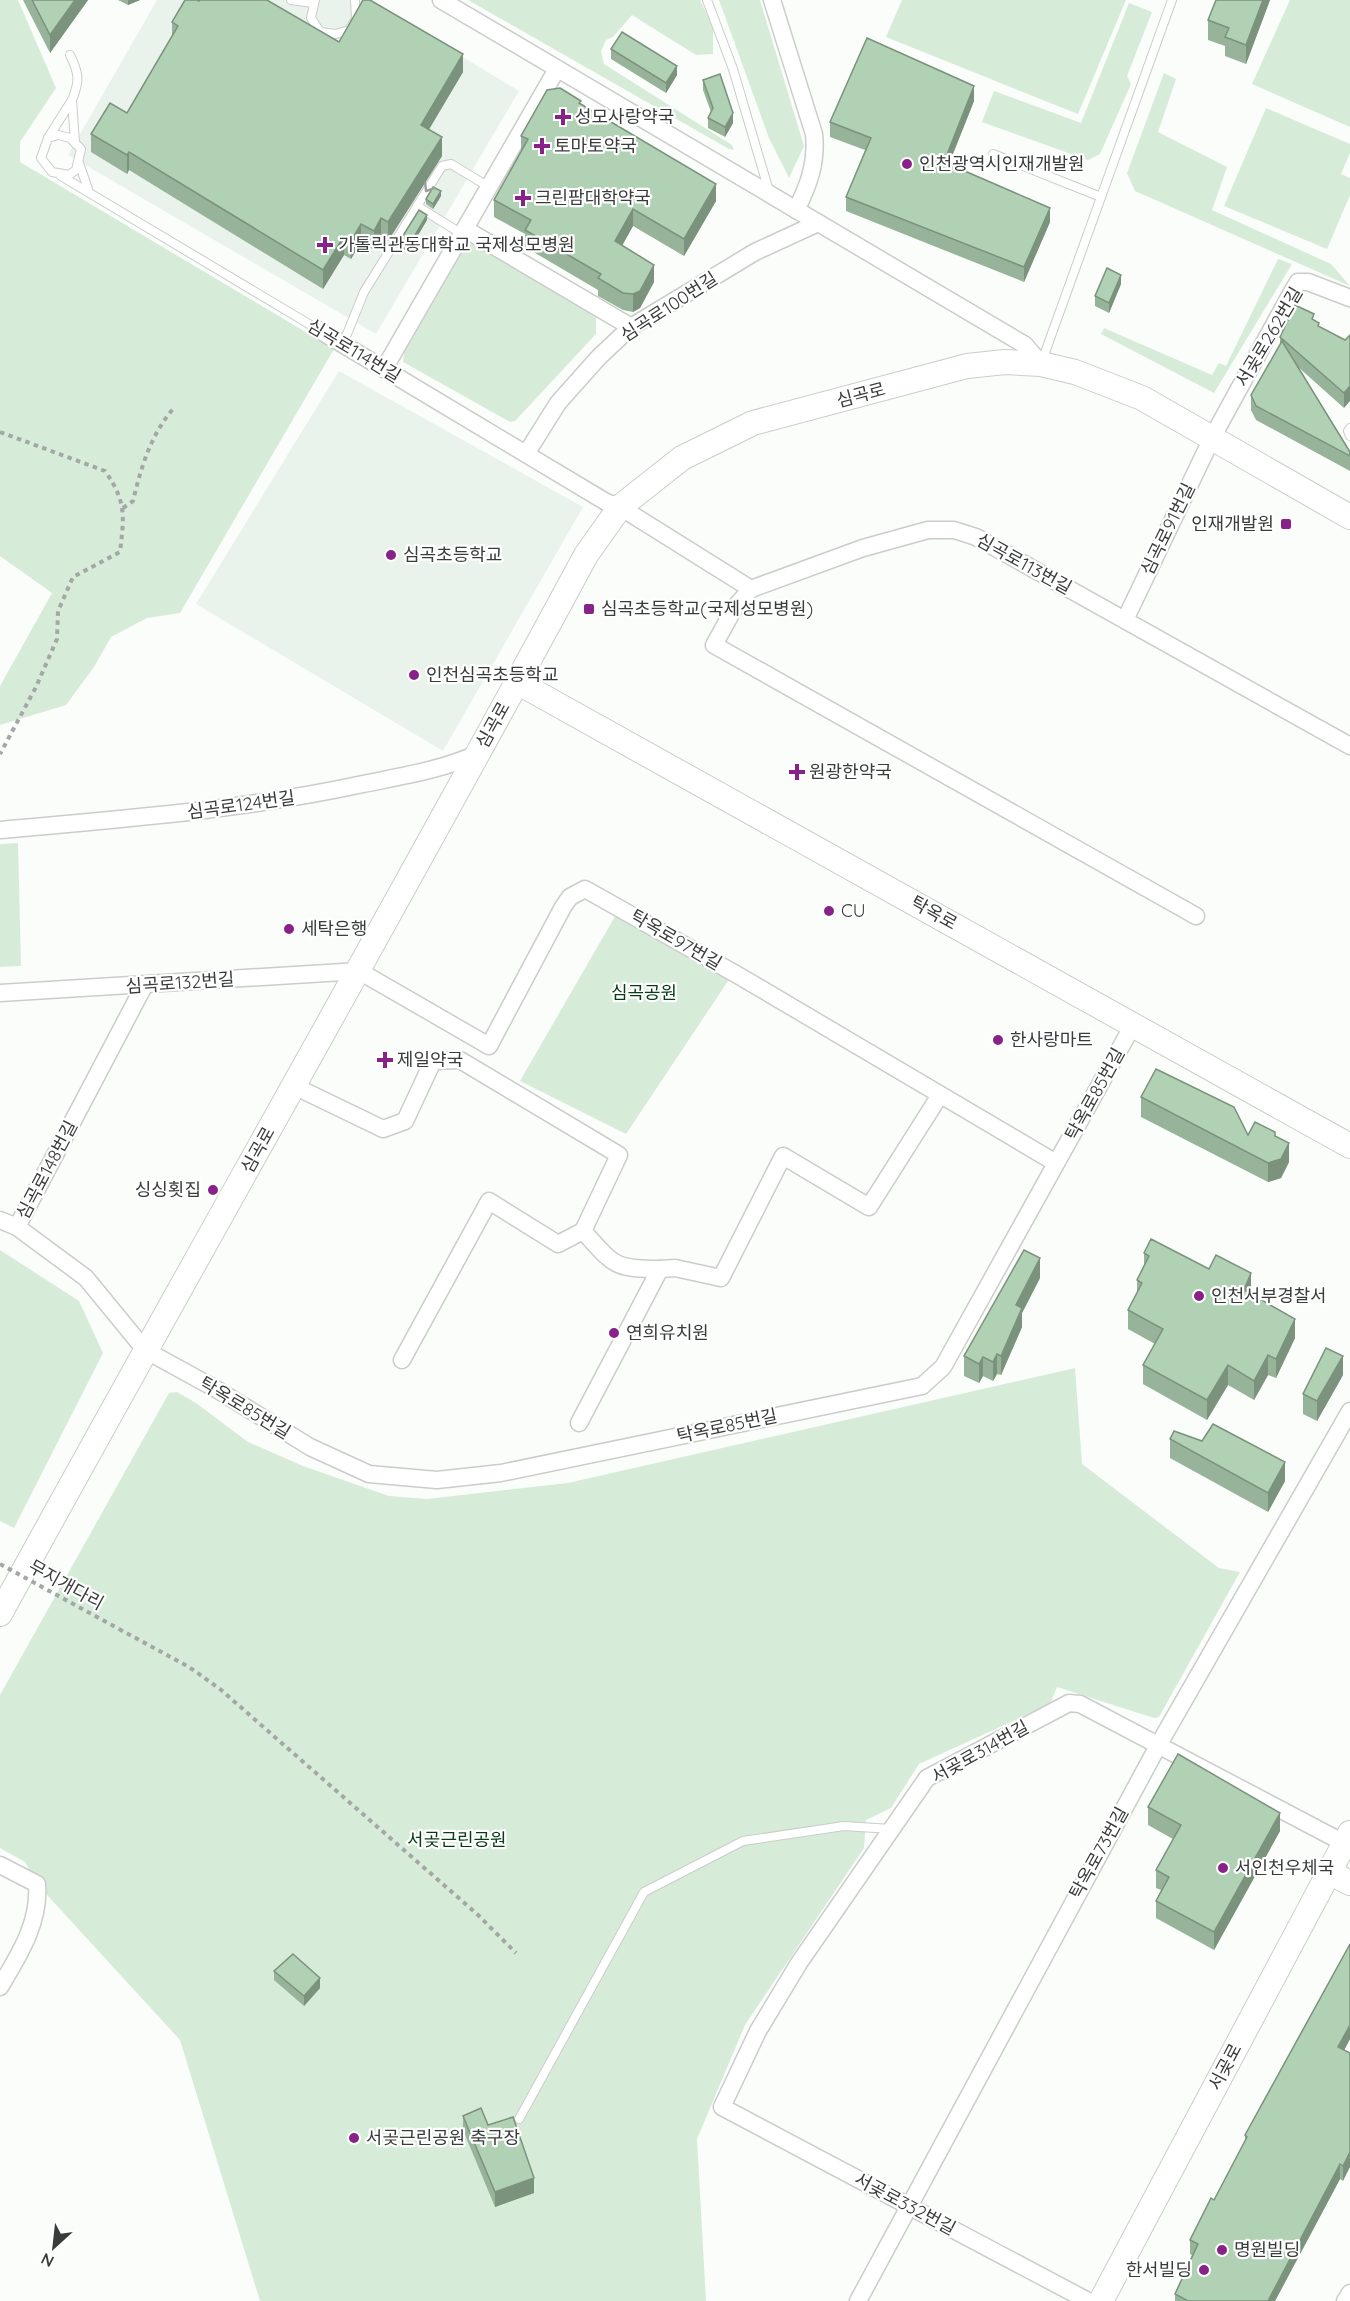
<svg xmlns="http://www.w3.org/2000/svg" width="1350" height="2301" font-family="Quicksand,'Noto Sans KR',sans-serif">
<rect width="100%" height="100%" fill="#fafdfa"/>
<g fill="#eaf3eb">
<polygon points="157,0 368,0 519,91 376,334 68,155"/>
<polygon points="339,371 583,507 443,751 196,604"/>
</g>
<g fill="#d6ecd8">
<polygon points="0,0 18,0 56,88 20,142 20,162 334,349 180,613 147,618 111,637 94,667 66,705 0,725 0,686 52,593 0,556"/>
<polygon points="468,0 700,0 713,27 713,54 696,55 632,15 613,37 606,40 601,51 604,64 732,145 734,150 729,149"/>
<polygon points="719,0 760,0 804,146 789,178 769,138"/>
<polygon points="902,0 1126,0 1078,114 886,37"/>
<polygon points="1290,0 1350,0 1350,127 1252,84"/>
<polygon points="1129,3 1152,12 1127,76 1131,84 1100,154 1088,160 982,122 994,91 1081,123"/>
<polygon points="1164,73 1176,79 1158,132 1227,167 1212,210 1331,264 1350,286 1135,191 1127,173"/>
<polygon points="1266,108 1350,144 1350,153 1341,174 1350,178 1350,195 1327,249 1224,206"/>
<polygon points="475,243 596,315 596,334 515,421 510,422 403,362 404,353 466,245"/>
<polygon points="1278,259 1292,264 1214,393 1101,334 1104,328 1212,375 1219,363 1226,366"/>
<polygon points="18,843 21,966 0,967 0,844"/>
<polygon points="621,906 736,969 626,1134 520,1081"/>
<polygon points="0,1250 79,1301 103,1353 14,1528 0,1521"/>
<polygon points="1075,1368 1082,1464 1219,1568 1240,1572 1159,1717 1154,1718 1057,1687 1050,1704 919,1764 891,1808 866,1820 864,1848 745,2025 697,2139 706,2301 260,2301 180,2040 37,1884 25,1862 0,1848 0,1695 169,1393 177,1392 196,1403 248,1442 303,1466 389,1496 427,1499 568,1483"/>
</g>
<g fill="none" stroke-linecap="round" stroke-linejoin="round">
<g stroke="#cacdca" stroke-width="10">
<g id="lane">
<polyline points="291,0 313,3"/>
<polyline points="315,0 311,18 320,32 336,34 349,30 356,19 355,0"/>
<polyline points="707,0 733,69 769,191"/>
<path d="M70 55C79 73 80 81 72 100"/>
<polygon points="58,135 70,138 81,149 76,170 69,175 52,172 41,158 48,138"/>
<polyline points="48,138 72,100 75,143"/>
<polyline points="993,154 1101,197"/>
<polyline points="79,163 88,189"/>
<polyline points="61,176 319,330"/>
<polyline points="417,206 462,234"/>
<polyline points="343,344 364,292 442,166 451,164 489,187"/>
<polyline points="1042,361 1172,0"/>
<polyline points="1350,428 1348,431 1350,436"/>
<polyline points="519,2119 644,1892 743,1841 844,1826 891,1829"/>
</g>
</g>
<g stroke="#cacdca" stroke-width="19">
<g id="street">
<polyline points="441,0 1025,345 1041,364"/>
<path d="M772 0 814 134C817 162 809 185 796 210"/>
<polyline points="465,229 631,327"/>
<polyline points="319,330 606,502 620,507 751,589"/>
<polyline points="384,369 557,69"/>
<polyline points="526,454 558,403 599,357 631,327 755,252 818,223"/>
<polyline points="1125,620 1212,438 1293,290 1298,282 1308,282 1350,298"/>
<path d="M0 830C122 819 243 810 363 784 402 776 441 770 477 754"/>
<polyline points="1196,916 714,645 735,607 751,589 863,548 928,530 954,530 976,537 1350,746"/>
<polyline points="0,993 359,971 489,1046 563,907 570,897 585,889 741,977 1056,1163"/>
<polyline points="294,1086 383,1129 405,1121 433,1061 460,1060 619,1155 583,1231 558,1244 489,1201 402,1360"/>
<polyline points="0,1220 17,1227 86,1278 145,1350 216,1389 310,1447 369,1474 437,1480 501,1473 922,1386 943,1367 1133,1025"/>
<polyline points="17,1227 144,986"/>
<path d="M583 1231C614 1265 613 1269 660 1269"/>
<polyline points="579,1423 660,1269 675,1268 721,1278 783,1156 869,1207 940,1095"/>
<path d="M0 1865 37 1884C40 1923 19 1955 0 1987"/>
<polyline points="858,2301 1159,1744 1350,1411"/>
<polyline points="1088,2301 722,2107 758,2031 799,1963 927,1778 1069,1703 1080,1704 1344,1843"/>
<polyline points="1345,2301 1350,2293"/>
</g>
</g>
<g stroke="#cacdca" stroke-width="26">
<g id="secondary">
<polyline points="517,682 1350,1146"/>
<path d="M0 1614C194 1260 395 910 586 555L620 507 682 458 753 423 967 366 1005 362 1041 364 1075 372 1142 398 1350 517"/>
<polyline points="1329,1872 1350,1883"/>
<polyline points="1101,2301 1350,1833"/>
</g>
</g>
<g stroke="#a4a7a5" stroke-width="4" stroke-dasharray="4.5 4.5" stroke-linecap="butt">
<path d="M0 432 105 471C127 502 124 517 120 552L73 577 58 611 57 639 36 687 0 754"/>
<path d="M123 508 133 501C141 468 150 436 173 409"/>
<polyline points="119,1629 189,1667 220,1689 477,1914 516,1953"/>
</g>
<use href="#lane" stroke="#fff" stroke-width="8"/>
<use href="#street" stroke="#fff" stroke-width="16"/>
<use href="#secondary" stroke="#fff" stroke-width="24"/>
<polyline stroke="#a4a7a5" stroke-width="4" stroke-dasharray="4.5 4.5" stroke-linecap="butt" points="0,1564 119,1629"/>
</g>
<g fill="#97b49a">
<polygon points="23,0 88,0 50,53"/>
<polygon points="118,0 140,0 128,5"/>
<polygon points="1270,0 1246,64 1225,56 1225,46 1208,40 1208,20"/>
<polygon points="199,1 339,42 463,72 429,129 442,156 388,241 381,237 374,250 361,242 351,259 344,255 323,289 129,170 127,174 91,152 91,134 127,113 172,36 172,22"/>
<polygon points="611,49 677,75 666,93 611,59"/>
<polygon points="703,80 733,123 725,137 708,128 708,118 711,112 703,90"/>
<polygon points="974,101 949,164 1050,222 1024,282 846,211 846,197 865,150 830,137 830,122"/>
<polygon points="581,104 716,201 684,256 633,226 622,246 654,282 640,308 633,312 623,310 598,296 598,290 525,247 525,234 494,217 494,200 521,151 521,136"/>
<polygon points="441,196 433,209 426,204 426,199"/>
<polygon points="427,220 408,252 399,247 399,242"/>
<polygon points="1121,284 1109,313 1095,306 1095,296"/>
<polygon points="1314,321 1319,327 1345,340 1344,408 1297,366 1350,452 1350,471 1256,420 1251,410 1251,395 1280,345 1280,337"/>
<polygon points="1141,1097 1248,1135 1275,1136 1289,1162 1281,1178 1268,1182 1141,1117"/>
<polygon points="1144,1253 1251,1292 1251,1294 1295,1338 1276,1378 1268,1375 1254,1400 1228,1385 1207,1420 1143,1384 1143,1365 1155,1344 1128,1329 1128,1310 1137,1293 1137,1280 1144,1265"/>
<polygon points="1040,1278 1022,1313 1022,1327 1001,1375 997,1374 993,1381 983,1376 979,1383 964,1376 964,1356"/>
<polygon points="1343,1375 1317,1421 1303,1414 1303,1394"/>
<polygon points="1170,1439 1285,1481 1268,1512 1170,1458"/>
<polygon points="1148,1807 1280,1831 1214,1950 1156,1918 1156,1901 1161,1890 1156,1888 1156,1870 1173,1839 1148,1825"/>
<polygon points="1350,1944 1350,2039 1344,2050 1343,2181 1340,2179 1275,2301 1175,2301 1175,2294 1192,2255 1190,2254 1190,2240 1214,2200 1245,2141 1245,2135"/>
<polygon points="274,1971 320,1988 304,2006 274,1980"/>
<polygon points="463,2116 488,2125 534,2193 495,2207 463,2130"/>
</g>
<g fill="#7b927d">
<polygon points="75,0 88,0 50,53 50,35"/>
<polygon points="128,0 140,0 128,5"/>
<polygon points="1263,0 1270,0 1246,64 1246,45"/>
<polygon points="463,54 463,72 421,143 421,125"/>
<polygon points="677,66 677,75 666,93 666,83"/>
<polygon points="974,86 974,101 944,176 944,162"/>
<polygon points="733,113 733,123 725,137 725,127"/>
<polygon points="442,137 442,156 388,241 388,222"/>
<polygon points="129,152 129,170 127,174 127,155"/>
<polygon points="716,184 716,201 684,256 684,239"/>
<polygon points="441,191 441,196 433,209 433,204"/>
<polygon points="1050,208 1050,222 1024,282 1024,267"/>
<polygon points="633,209 633,226 615,258 615,241"/>
<polygon points="427,215 427,220 408,252 408,247"/>
<polygon points="381,218 381,237 374,250 374,231"/>
<polygon points="361,224 361,242 351,259 351,241"/>
<polygon points="344,236 344,255 323,289 323,270"/>
<polygon points="654,265 654,282 640,308 633,312 633,294"/>
<polygon points="1121,275 1121,284 1109,313 1109,303"/>
<polygon points="1350,386 1350,401 1344,408 1344,393"/>
<polygon points="1289,1143 1289,1162 1281,1178 1268,1182 1268,1163"/>
<polygon points="1040,1258 1040,1278 1022,1313 1022,1327 1001,1375 1001,1356 1016,1305"/>
<polygon points="1251,1273 1251,1292 1244,1309 1244,1290"/>
<polygon points="1295,1319 1295,1338 1276,1378 1276,1359"/>
<polygon points="997,1354 997,1374 993,1381 993,1362"/>
<polygon points="1268,1355 1268,1375 1254,1400 1254,1381"/>
<polygon points="1343,1356 1343,1375 1317,1421 1317,1401"/>
<polygon points="983,1357 983,1376 979,1383 979,1364"/>
<polygon points="1228,1365 1228,1385 1207,1420 1207,1400"/>
<polygon points="1285,1462 1285,1481 1268,1512 1268,1493"/>
<polygon points="1280,1813 1280,1831 1214,1950 1214,1932"/>
<polygon points="320,1978 320,1988 304,2006 304,1996"/>
<polygon points="1350,2025 1350,2039 1338,2062 1338,2047"/>
<polygon points="1350,2152 1350,2167 1343,2181 1343,2166"/>
<polygon points="1340,2164 1340,2179 1275,2301 1268,2301"/>
<polygon points="534,2178 534,2193 495,2207 495,2192"/>
</g>
<g fill="#b0d1b3" stroke="#7b927d" stroke-width="1.5">
<polygon points="32,0 75,0 50,35"/>
<polygon points="185,0 197,0 199,1 200,0 267,0 339,42 363,0 370,0 463,54 421,125 442,137 388,222 381,218 374,231 361,224 351,241 344,236 323,270 129,152 127,155 91,134 110,103 127,113 178,26 172,22"/>
<polygon points="1216,0 1263,0 1246,45 1225,37 1229,28 1208,20"/>
<polygon points="622,32 677,66 666,83 611,49"/>
<polygon points="867,38 974,86 944,162 1050,208 1024,267 846,197 871,138 830,122"/>
<polygon points="720,74 733,113 725,127 708,118 713,108 703,80"/>
<polygon points="560,88 581,101 579,103 716,184 684,239 633,209 615,241 654,265 640,291 633,294 623,293 598,278 601,274 525,230 531,220 494,200 528,139 521,136 547,90"/>
<polygon points="433,187 441,191 433,204 426,199"/>
<polygon points="419,210 427,215 408,247 399,242"/>
<polygon points="1107,268 1121,275 1109,303 1095,296"/>
<polygon points="1295,305 1314,314 1312,319 1319,323 1318,326 1345,340 1350,335 1350,386 1344,393 1280,337"/>
<polygon points="1282,341 1350,452 1350,456 1256,406 1251,395"/>
<polygon points="1156,1069 1234,1107 1248,1135 1255,1122 1275,1132 1275,1136 1289,1143 1281,1159 1268,1163 1141,1097"/>
<polygon points="1151,1239 1209,1269 1216,1255 1251,1273 1244,1290 1295,1319 1276,1359 1268,1355 1254,1381 1228,1365 1207,1400 1143,1365 1163,1329 1128,1310 1142,1283 1137,1280 1149,1256 1144,1253"/>
<polygon points="1024,1250 1040,1258 1016,1305 1022,1308 1001,1356 997,1354 993,1362 983,1357 979,1364 964,1356"/>
<polygon points="1326,1348 1343,1356 1317,1401 1303,1394"/>
<polygon points="1213,1424 1285,1462 1268,1493 1170,1439 1174,1431 1202,1441"/>
<polygon points="1178,1754 1280,1813 1214,1932 1156,1901 1169,1877 1156,1870 1181,1825 1148,1807"/>
<polygon points="1350,1944 1350,2025 1338,2047 1350,2053 1350,2152 1343,2166 1340,2164 1268,2301 1188,2301 1175,2294 1198,2244 1190,2240 1211,2198 1214,2200 1247,2137 1245,2135"/>
<polygon points="293,1954 320,1978 304,1996 274,1971"/>
<polygon points="481,2108 488,2125 513,2117 534,2178 495,2192 463,2116"/>
</g>
<defs><path id="oneway-chevron" d="M-2-3.5L2.5 0L-2 3.5" fill="none" stroke-width="1.6" stroke-linecap="round" stroke-linejoin="round" transform="scale(1.5)"/></defs>
<use stroke="#9c9e9d" href="#oneway-chevron" transform="translate(428 188) rotate(122)"/>
<g fill="#882188" stroke="#fff" stroke-width="2">
<path d="M560 108h6v6h6v6h-6v6h-6v-6h-6v-6h6z"/>
<path d="M539 137h6v6h6v6h-6v6h-6v-6h-6v-6h6z"/>
<circle cx="907" cy="164" r="6"/>
<path d="M520 189h6v6h6v6h-6v6h-6v-6h-6v-6h6z"/>
<path d="M322 236h6v6h6v6h-6v6h-6v-6h-6v-6h6z"/>
<rect x="1280" y="518" width="12" height="12" rx="3"/>
<circle cx="391" cy="555" r="6"/>
<rect x="583" y="603" width="12" height="12" rx="3"/>
<circle cx="414" cy="675" r="6"/>
<path d="M794 763h6v6h6v6h-6v6h-6v-6h-6v-6h6z"/>
<circle cx="829" cy="911" r="6"/>
<circle cx="289" cy="929" r="6"/>
<circle cx="998" cy="1040" r="6"/>
<path d="M382 1051h6v6h6v6h-6v6h-6v-6h-6v-6h6z"/>
<circle cx="213" cy="1190" r="6"/>
<circle cx="1199" cy="1296" r="6"/>
<circle cx="614" cy="1333" r="6"/>
<circle cx="1223" cy="1868" r="6"/>
<circle cx="354" cy="2138" r="6"/>
<circle cx="1222" cy="2250" r="6"/>
<circle cx="1204" cy="2270" r="6"/>
</g>
<g text-anchor="middle" stroke-width="4.5" stroke-linejoin="round" paint-order="stroke">
<g font-size="18" fill="#3a3c3b" stroke="#fff" text-anchor="start">
<text x="575" y="123">성모사랑약국</text>
<text x="554" y="152">토마토약국</text>
<text x="919" y="170">인천광역시인재개발원</text>
<text x="535" y="204">크린팜대학약국</text>
<text x="338" y="251">가톨릭관동대학교 국제성모병원</text>
<text x="1274" y="530" text-anchor="end">인재개발원</text>
<text x="403" y="561">심곡초등학교</text>
<text x="601" y="615">심곡초등학교(국제성모병원)</text>
<text x="426" y="681">인천심곡초등학교</text>
<text x="809" y="778">원광한약국</text>
<text x="841" y="917">CU</text>
<text x="301" y="935">세탁은행</text>
<text x="1010" y="1046">한사랑마트</text>
<text x="397" y="1066">제일약국</text>
<text x="201" y="1196" text-anchor="end">싱싱횟집</text>
<text x="1211" y="1302">인천서부경찰서</text>
<text x="626" y="1339">연희유치원</text>
<text x="1235" y="1874">서인천우체국</text>
<text x="366" y="2144">서곶근린공원 축구장</text>
<text x="1234" y="2256">명원빌딩</text>
<text x="1192" y="2276" text-anchor="end">한서빌딩</text>
</g>
<g font-size="18" fill="#3a3c3b" stroke="#fff">
<text transform="translate(669 307) rotate(-33)" y="6">심곡로100번길</text>
<text transform="translate(1269 337) rotate(-59)" y="6">서곶로262번길</text>
<text transform="translate(354 351) rotate(31)" y="6">심곡로114번길</text>
<text transform="translate(861 395) rotate(-15)" y="6">심곡로</text>
<text transform="translate(1168 529) rotate(-64)" y="6">심곡로91번길</text>
<text transform="translate(1024 564) rotate(29)" y="6">심곡로113번길</text>
<text transform="translate(493 725) rotate(-61)" y="6">심곡로</text>
<text transform="translate(241 805) rotate(-8)" y="6">심곡로124번길</text>
<text transform="translate(934 913) rotate(29)" y="6">탁옥로</text>
<text transform="translate(676 940) rotate(30)" y="6">탁옥로97번길</text>
<text transform="translate(180 983) rotate(-4)" y="6">심곡로132번길</text>
<text transform="translate(1095 1094) rotate(-61)" y="6">탁옥로85번길</text>
<text transform="translate(258 1150) rotate(-61)" y="6">심곡로</text>
<text transform="translate(47 1170) rotate(-62)" y="6">심곡로148번길</text>
<text transform="translate(245 1408) rotate(31)" y="6">탁옥로85번길</text>
<text transform="translate(727 1426) rotate(-12)" y="6">탁옥로85번길</text>
<text transform="translate(66 1585) rotate(29)" y="6">무지개다리</text>
<text transform="translate(980 1752) rotate(-29)" y="6">서곶로314번길</text>
<text transform="translate(1099 1853) rotate(-61)" y="6">탁옥로73번길</text>
<text transform="translate(1225 2067) rotate(-62)" y="6">서곶로</text>
<text transform="translate(905 2204) rotate(28)" y="6">서곶로332번길</text>
</g>
<g font-size="18" fill="#063b15" stroke="#fff">
<text x="644" y="999">심곡공원</text>
<text x="457" y="1846">서곶근린공원</text>
</g>
</g>
<g transform="translate(54 2247) rotate(207)" stroke="#ffffff" stroke-width="4.5" paint-order="stroke">
<path d="M0-4.5L10 22L0 15L-10 22Z" fill="#3a3c3b"/>
<text y="-9" font-size="16" font-weight="bold" text-anchor="middle" fill="#3a3c3b">N</text>
</g>
</svg>
